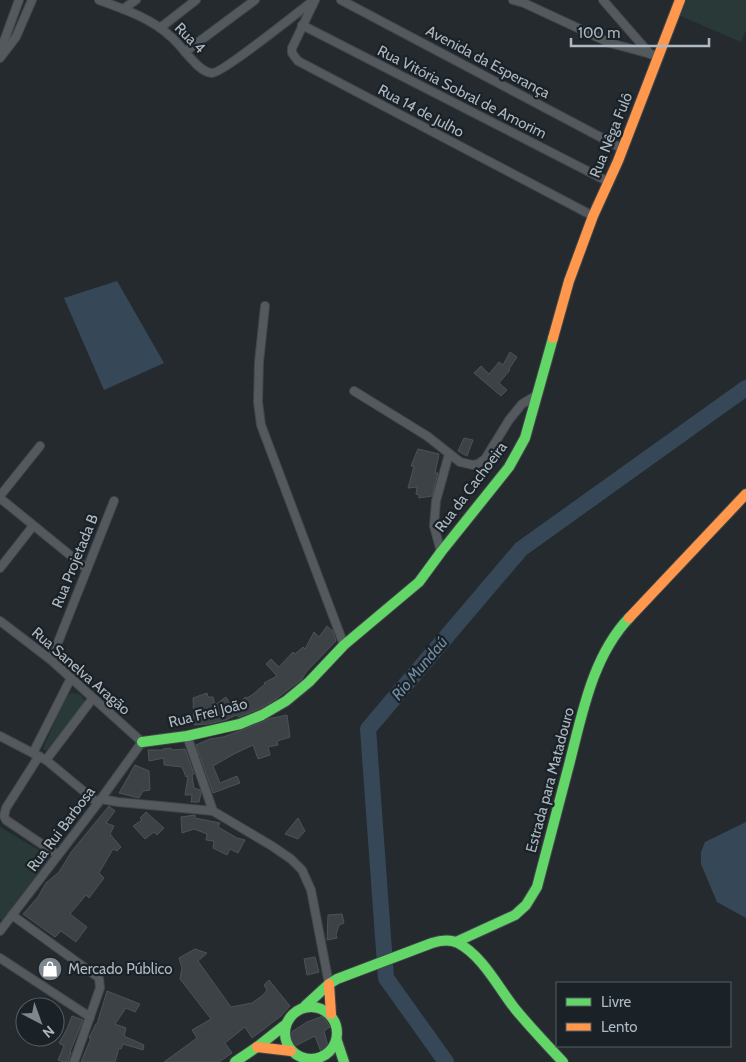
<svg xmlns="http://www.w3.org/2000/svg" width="746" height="1062" font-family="Cabin,sans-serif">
<rect width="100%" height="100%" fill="#252a2f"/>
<g fill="#283938">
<polygon points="685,0 746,0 746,30 741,42 678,15"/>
<polygon points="72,693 81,695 85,702 47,751 43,749 66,696"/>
<polygon points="0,827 50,857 2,920 0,918"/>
</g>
<g fill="#364857">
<polygon points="117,281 164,363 104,390 64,298"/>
<polygon points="746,822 746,918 717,902 701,864 701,852 705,842"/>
</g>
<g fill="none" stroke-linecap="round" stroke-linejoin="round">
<polyline stroke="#364857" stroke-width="16" points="446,1062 386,978 368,729 521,549 746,388"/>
</g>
<g fill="#3d4246" stroke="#4d5257">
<polygon points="510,352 517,357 509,369 510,370 499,383 507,390 501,396 474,373 481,366 489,374 499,362 503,365"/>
<polygon points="464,438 473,440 467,456 458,451"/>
<polygon points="418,449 439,454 435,473 438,473 432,496 419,498 419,495 416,494 417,487 408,488 414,466 411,466"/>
<polygon points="327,626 333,631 336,641 307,671 301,680 290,688 276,699 259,709 239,717 236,715 226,720 208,724 194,725 193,698 207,693 208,697 213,697 215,705 226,697 232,707 246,697 247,698 252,695 265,684 264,683 277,676 266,664 271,659 279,667 293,652 295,654 303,647 305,649 314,632 319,637"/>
<polygon points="287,715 290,737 277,741 278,745 268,747 270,755 258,759 253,745 234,754 213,766 220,783 237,776 240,783 213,793 196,745 210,739 223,737 242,730 268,719"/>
<polygon points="171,748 171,750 185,749 194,774 192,775 194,788 200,790 201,793 199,802 191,802 192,795 185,795 188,776 186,777 182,767 164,765 164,758 149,761 148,750 163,750 163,749"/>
<polygon points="135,765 149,771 150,790 143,791 139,798 119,793"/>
<polygon points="109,806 115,811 106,823 114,826 110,834 121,847 117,851 113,849 99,873 104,878 89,898 86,895 70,914 87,927 76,942 61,931 55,937 23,914 38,897 46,883 59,872 72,851"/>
<polygon points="146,812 164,828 157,835 154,832 145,839 133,826 142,820 140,818"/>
<polygon points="195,815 195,818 220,823 218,827 237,838 245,840 238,853 230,849 227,855 213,848 214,841 206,840 207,834 194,829 182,833 181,817"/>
<polygon points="298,818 305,831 298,839 285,834"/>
<polygon points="342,914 344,923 339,925 336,935 337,938 327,940 328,915"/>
<polygon points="195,949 207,953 198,961 231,1007 252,1003 263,995 267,990 264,985 269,980 290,1006 281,1016 252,1038 245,1027 225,1043 232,1053 219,1062 164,1062 197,1038 192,1030 211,1019 180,979 182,968 179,958"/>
<polygon points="315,957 319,972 307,975 304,959"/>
<polygon points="107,991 140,1004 135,1012 126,1008 115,1024 126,1028 124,1036 144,1045 143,1050 123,1044 121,1049 119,1048 115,1062 81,1062 91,1038 89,1038 96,1024 97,1024"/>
<polygon points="72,1016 83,1020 70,1052 71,1052 68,1062 63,1062 58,1060 64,1046 59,1043 67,1029"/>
<polygon points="323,1016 330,1027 324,1031 329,1050 321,1052 315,1036 295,1046 292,1044 287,1036 293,1031 307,1022"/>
</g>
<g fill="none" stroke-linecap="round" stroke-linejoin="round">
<g stroke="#42464a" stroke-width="10">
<g id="street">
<path d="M99 0C123 9 151 18 170 36 182 45 197 72 212 73 221 74 301 10 314 0"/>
<polyline points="315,0 292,48 292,53 298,61 593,216"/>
<polyline points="341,0 623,149"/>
<polyline points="513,0 524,3 610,43 658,56"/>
<polyline points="603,0 650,54"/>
<polyline points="123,9 136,0"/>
<polyline points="302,25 609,182"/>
<polyline points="160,28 196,0"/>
<polyline points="0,52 19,0"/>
<polyline points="185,52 255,0"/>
<polyline points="0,58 16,37 32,0"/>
<polyline points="265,306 259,362 258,402 261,425 344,645"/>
<polyline points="354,391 427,436 460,462 473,465 478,464 485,459 509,420 522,404 537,395"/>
<polyline points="0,496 40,446"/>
<polyline points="0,498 87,569"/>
<polyline points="441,552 434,526 436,501 449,454"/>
<polyline points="0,568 33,526"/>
<polyline points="0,621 51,660 142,742 98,803 0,931"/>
<polyline points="51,660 114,501"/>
<polyline points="0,736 46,760 98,803"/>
<polyline points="187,736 213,811"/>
<polyline points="33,753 71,678"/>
<polyline points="39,756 6,808 4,816 6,820 58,855"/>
<polyline points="46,760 93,698"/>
<polyline points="101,799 118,802 213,811 272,846 291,859 302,870 311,890 329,984"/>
<polyline points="12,915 99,978 100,988 74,1062"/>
<polyline points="0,958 90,1017"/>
</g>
</g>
<g stroke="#42464a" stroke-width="12">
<g id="fast">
<polyline points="142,742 187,736 240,724 262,715 286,701 309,682 344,645 419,582 441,552 509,467 525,438 553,338"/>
<path d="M456 942 515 915 526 905 537 887C548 846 558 806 569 765 582 715 592 657 629 618"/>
<path d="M305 1006 329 984 337 979 432 943C441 940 450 939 458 943 483 956 499 989 516 1010 531 1028 547 1045 563 1062"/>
<circle cx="311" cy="1033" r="26"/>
<polyline points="337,1041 344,1062"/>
<polyline points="235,1062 257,1047 285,1025"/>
</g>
</g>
<g stroke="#42464a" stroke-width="12">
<g id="slow">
<polyline points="553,338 569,281 593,216 618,161 680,0"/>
<polyline points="629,618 746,494"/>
<polyline points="329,984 331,1014"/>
<polyline points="257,1047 291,1051"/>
</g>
</g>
<use href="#street" stroke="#54595e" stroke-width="8"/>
<use href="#fast" stroke="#63d668" stroke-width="10"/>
<use href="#slow" stroke="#ff974d" stroke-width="10"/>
</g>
<defs>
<g id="shop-disc" transform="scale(1.25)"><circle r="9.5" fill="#7e868e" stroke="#1a2228"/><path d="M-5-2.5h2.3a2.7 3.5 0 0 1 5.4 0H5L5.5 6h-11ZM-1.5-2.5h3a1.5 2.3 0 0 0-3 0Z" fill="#fff"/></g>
</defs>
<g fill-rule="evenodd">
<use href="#shop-disc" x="50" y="969"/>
</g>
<g text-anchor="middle" stroke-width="4.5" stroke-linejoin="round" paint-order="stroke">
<g font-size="15" fill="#aeb8c1" stroke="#1a2228">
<text transform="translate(190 38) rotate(45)" y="5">Rua 4</text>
<text transform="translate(488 62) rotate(28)" y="5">Avenida da Esperança</text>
<text transform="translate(462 92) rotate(27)" y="5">Rua Vitória Sobral de Amorim</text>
<text transform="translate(421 111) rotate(28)" y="5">Rua 14 de Julho</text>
<text transform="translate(611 135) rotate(-68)" y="5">Rua Nêga Fulô</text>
<text transform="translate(471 487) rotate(-53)" y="5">Rua da Cachoeira</text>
<text transform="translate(75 561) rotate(-68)" y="5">Rua Projetada B</text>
<text transform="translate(81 671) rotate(41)" y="5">Rua Sanelva Aragão</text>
<text transform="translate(208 713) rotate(-14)" y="5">Rua Frei João</text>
<text transform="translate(550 780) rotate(-75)" y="5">Estrada para Matadouro</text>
<text transform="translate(61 829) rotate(-53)" y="5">Rua Rui Barbosa</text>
</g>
<g font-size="15" fill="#aeb8c1" stroke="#1a2228" text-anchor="start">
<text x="68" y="974">Mercado Público</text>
</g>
<g font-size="16" font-style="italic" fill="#728ca1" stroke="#1a2228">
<text transform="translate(419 668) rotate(-50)" y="6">Rio Mundaú</text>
</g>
</g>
<rect x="556" y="982" width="175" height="65" fill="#1a2228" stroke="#555e65"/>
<rect x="566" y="998" width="25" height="8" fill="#63d668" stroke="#555e65"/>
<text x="601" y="1007" font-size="15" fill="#aeb8c1">Livre</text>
<rect x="566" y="1023" width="25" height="8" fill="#ff974d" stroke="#555e65"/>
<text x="601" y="1032" font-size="15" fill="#aeb8c1">Lento</text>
<g transform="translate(40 1022) rotate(139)"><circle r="24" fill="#1a2228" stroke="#555e65"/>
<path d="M0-4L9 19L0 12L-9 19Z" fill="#7e868e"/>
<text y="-8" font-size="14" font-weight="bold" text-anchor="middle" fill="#aeb8c1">N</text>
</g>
<path d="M571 38v8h138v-8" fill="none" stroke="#aeb8c1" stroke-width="2.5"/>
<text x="578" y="38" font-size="15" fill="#aeb8c1" stroke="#1a2228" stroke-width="4" paint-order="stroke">100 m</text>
</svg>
